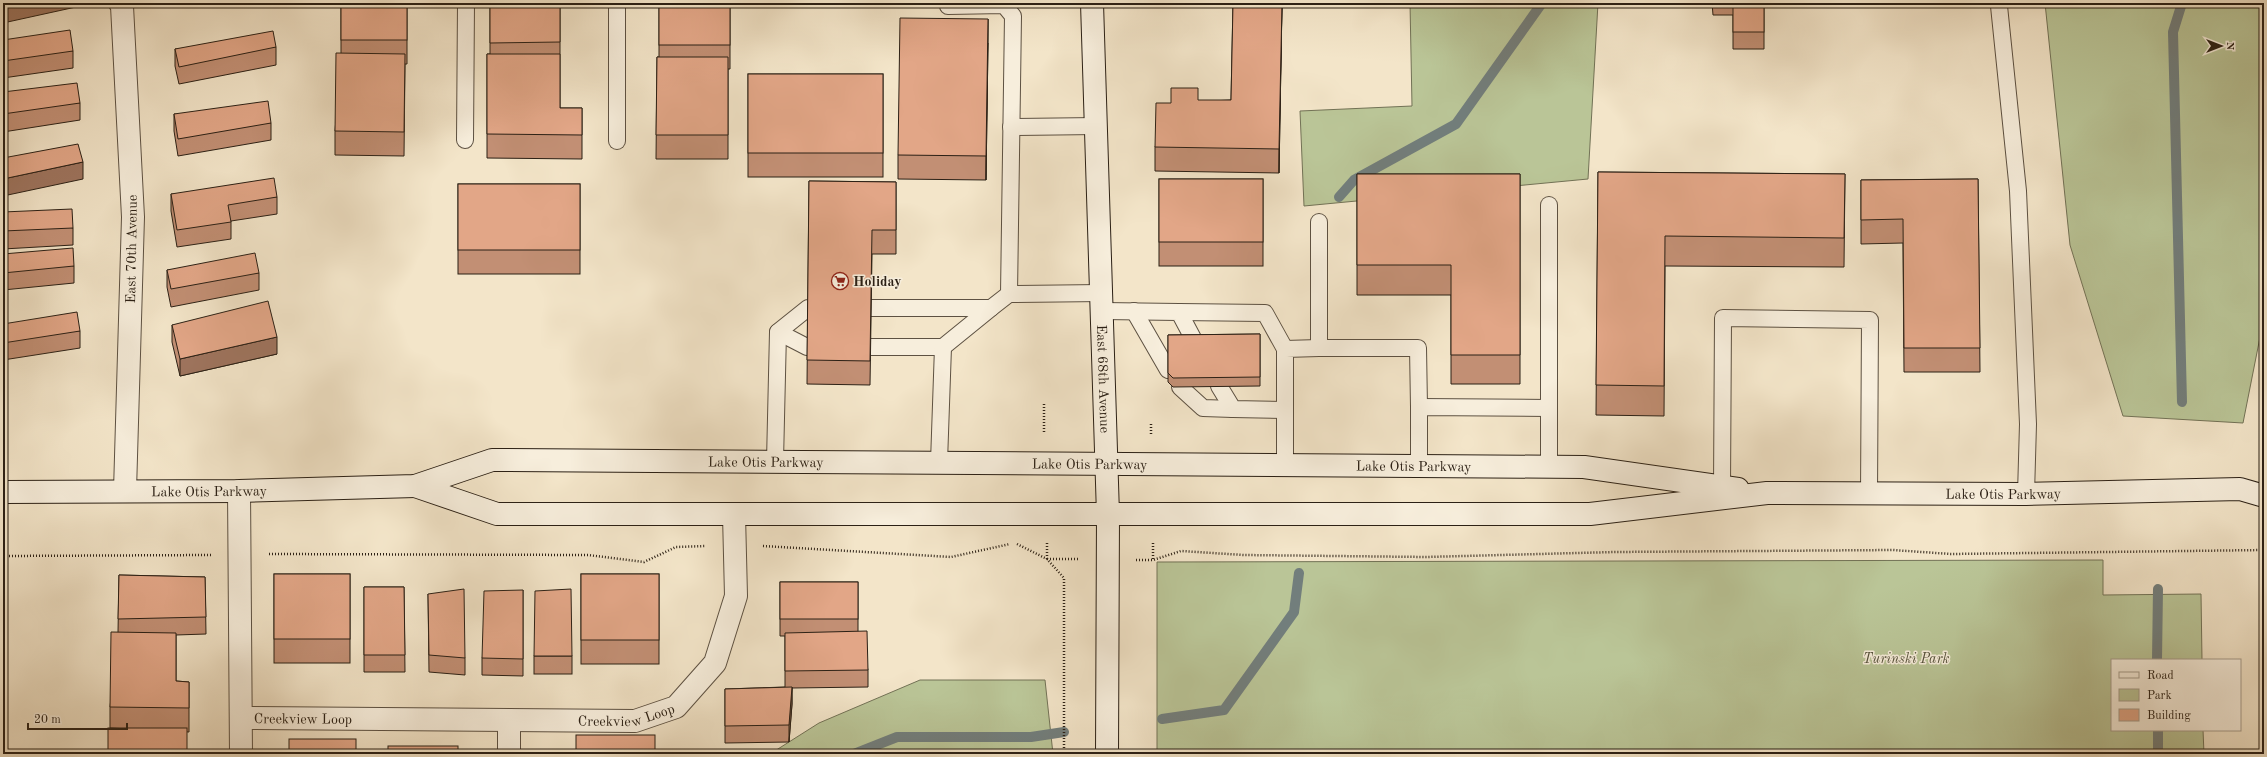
<svg xmlns="http://www.w3.org/2000/svg" width="2267" height="757" font-family="'Old Standard TT',serif">
<rect width="100%" height="100%" fill="#f3e5c9"/>
<filter id="stains"><feTurbulence type="fractalNoise" baseFrequency=".005" numOctaves="4"/><feColorMatrix values="0 0 0 0 .2 0 0 0 0 .09 0 0 0 0 .02 0 0 0 .5 -.17"/></filter>
<radialGradient id="worn" r=".72"><stop offset=".6" stop-color="#630" stop-opacity="0"/><stop offset="1" stop-color="#630" stop-opacity=".3"/></radialGradient>
<g fill="#bac597" stroke="#727256">
<polygon points="1410,3 1598,3 1588,179 1304,206 1300,111 1412,106"/>
<polygon points="2045,3 2264,3 2264,317 2243,423 2123,416 2070,245"/>
<polygon points="2103,560 2103,595 2201,594 2202,660 2112,660 2112,730 2203,730 2204,754 1157,754 1157,562"/>
<polygon points="920,680 1045,680 1053,754 770,754 819,723"/>
</g>
<g fill="none" stroke-linecap="round" stroke-linejoin="round">
<g stroke="#727e7c" stroke-width="10">
<polyline points="2182,3 2173,32 2182,402"/>
<polyline points="1339,197 1354,180 1456,124 1542,3"/>
<polyline points="2157,660 2158,589"/>
<polyline points="1162,719 1224,710 1294,612 1299,573"/>
<polyline points="2158,730 2158,754"/>
<polyline points="854,754 897,737 1031,737 1064,732"/>
</g>
<g stroke="#5d5142" stroke-width="18">
<g id="lane">
<polyline points="1999,6 2018,191 2028,424 2026,494"/>
<polyline points="1011,127 1097,126"/>
<polyline points="465,140 466,3"/>
<polyline points="617,141 617,3"/>
<polyline points="1549,205 1549,467"/>
<polyline points="1319,222 1319,348 1418,348 1419,407"/>
<polyline points="1009,294 1102,293"/>
<polyline points="871,308 991,308 1009,294 1013,16 1004,5 948,6 948,3"/>
<polyline points="1103,311 1179,312 1196,344"/>
<polyline points="1134,311 1168,370"/>
<polyline points="1179,312 1265,313 1285,349"/>
<polyline points="778,332 807,347"/>
<polyline points="870,347 943,347 991,308"/>
<polyline points="1219,386 1233,409 1285,410"/>
<polyline points="1180,387 1203,408 1233,409"/>
<polyline points="775,461 778,332 808,308"/>
<polyline points="939,462 943,347"/>
<polyline points="1285,465 1285,349 1319,348"/>
<polyline points="1419,465 1419,407 1549,408"/>
<polyline points="1722,487 1723,318 1870,320 1869,494"/>
</g>
</g>
<g stroke="#5d5142" stroke-width="24">
<g id="street">
<polyline points="120,3 122,6 133,217 125,491"/>
<polyline points="239,491 241,754"/>
<path id="s1" d="M241 718 635 721 676 707 715 663 736 596 734 515"/>
<polyline points="509,720 509,754"/>
</g>
</g>
<g stroke="#2b2015" stroke-width="24">
<g id="secondary">
<path id="s2" d="M1092 3 1108 515 1107 754"/>
<path id="s3" d="M415 486 497 514H1590L1767 493 2026 494 2240 489 2264 496"/>
<path id="s4" d="M3 492 239 491 415 486 492 460 1584 467 1738 489"/>
</g>
</g>
<g stroke="#2b2015" stroke-width="2.5" stroke-dasharray="1 2" stroke-linecap="butt">
<polyline points="1044,404 1044,434"/>
<polyline points="1151,424 1151,436"/>
<polyline points="1047,543 1047,559"/>
<polyline points="1153,543 1153,560"/>
<polyline points="1017,544 1047,559 1064,578 1064,754"/>
<polyline points="763,546 951,557 1010,544"/>
<polyline points="269,554 588,555 644,562 676,547 706,546"/>
<polyline points="3,556 212,555"/>
<polyline points="1047,559 1079,559"/>
<polyline points="1136,560 1153,560 1181,551 1244,555 1426,557 1615,552 1893,550 1951,554 2264,550"/>
</g>
<use href="#lane" stroke="#f7eedc" stroke-width="16"/>
<use href="#street" stroke="#f7eedc" stroke-width="22"/>
<use href="#secondary" stroke="#f7eedc" stroke-width="22"/>
</g>
<g fill="#c28f74" stroke="#2b2015">
<polygon points="341,3 407,3 407,64 405,64 404,156 335,155 335,131 341,53"/>
<polygon points="490,3 560,3 560,108 582,108 582,159 487,158 487,54 490,54"/>
<polygon points="659,3 730,3 730,69 728,69 728,159 656,159 657,57 659,57"/>
<polygon points="1233,3 1282,3 1279,173 1155,171 1155,147 1171,103 1231,100"/>
<polygon points="1712,3 1764,3 1764,49 1733,49 1733,15 1713,15"/>
<polygon points="3,40 73,51 73,68 3,78"/>
<polygon points="988,43 986,180 898,179 898,155"/>
<polygon points="276,47 276,65 179,84 175,66 175,49"/>
<rect x="748" y="74" width="135" height="103"/>
<polygon points="3,92 80,103 80,120 3,132"/>
<polygon points="174,114 271,123 271,140 178,156 174,131"/>
<polygon points="1598,172 1845,174 1844,267 1665,266 1664,416 1596,415"/>
<polygon points="1357,174 1520,174 1520,384 1451,384 1451,295 1357,295"/>
<rect x="1159" y="179" width="104" height="87"/>
<polygon points="1978,179 1980,372 1904,372 1903,243 1861,244 1861,180"/>
<polygon points="809,181 896,182 896,254 872,254 870,385 807,384"/>
<rect x="458" y="184" width="122" height="90"/>
<polygon points="171,194 277,197 277,214 231,221 231,239 177,247 171,211"/>
<polygon points="3,212 73,228 73,245 3,249"/>
<polygon points="3,254 74,266 74,283 3,290"/>
<polygon points="167,270 259,273 259,290 171,307 167,287"/>
<polygon points="3,324 80,331 80,348 3,360"/>
<polygon points="172,325 277,354 180,376 172,342"/>
<polygon points="1260,334 1260,386 1173,387 1168,382 1168,335"/>
<rect x="274" y="574" width="76" height="89"/>
<rect x="581" y="574" width="78" height="90"/>
<polygon points="119,575 205,577 206,634 176,635 176,681 189,682 189,732 110,728 110,707 118,632"/>
<polygon points="780,582 858,582 858,632 868,670 868,687 792,688 792,704 789,742 725,743 725,689 785,687 785,636 780,636"/>
<polygon points="364,587 404,587 405,672 364,672"/>
<polygon points="523,590 523,676 482,675 482,658"/>
<polygon points="428,594 465,658 465,675 429,672"/>
<polygon points="3,607 5,622 5,646 3,646"/>
<rect x="534" y="656" width="38" height="18"/>
</g>
<g fill="#9e745e" stroke="#2b2015">
<polygon points="16,3 76,3 76,7 3,23 3,6"/>
<polygon points="1282,3 1279,173 1279,149"/>
<polygon points="988,19 988,43 986,180 986,156"/>
<polygon points="83,162 83,179 3,196 3,179"/>
<polygon points="277,337 277,354 180,376 180,359"/>
<polygon points="792,687 792,704 789,742 789,725"/>
</g>
<g fill="#e2a687" stroke="#2b2015">
<polygon points="3,3 16,3 3,6"/>
<rect x="341" y="3" width="66" height="37"/>
<polygon points="490,3 560,3 560,42 490,43"/>
<rect x="659" y="3" width="71" height="42"/>
<polygon points="1233,3 1282,3 1279,149 1155,147 1156,103 1171,103 1171,88 1198,88 1198,100 1231,100"/>
<rect x="1733" y="3" width="31" height="29"/>
<polygon points="900,18 988,19 986,156 898,155"/>
<polygon points="70,30 73,51 3,61 3,40"/>
<polygon points="273,31 276,47 179,67 175,49"/>
<polygon points="336,53 405,54 404,132 335,131"/>
<polygon points="487,54 560,54 560,108 582,108 582,135 487,134"/>
<polygon points="657,57 728,57 728,135 656,135"/>
<rect x="748" y="74" width="135" height="79"/>
<polygon points="77,83 80,103 3,114 3,92"/>
<polygon points="268,101 271,123 178,139 174,114"/>
<polygon points="78,144 83,162 3,179 3,158"/>
<polygon points="1598,172 1845,174 1844,238 1665,236 1664,386 1596,385"/>
<polygon points="1357,174 1520,174 1520,355 1451,355 1451,265 1357,265"/>
<polygon points="274,178 277,197 228,205 231,222 177,230 171,194"/>
<rect x="1159" y="179" width="104" height="63"/>
<polygon points="1978,179 1980,348 1904,348 1903,219 1861,220 1861,180"/>
<polygon points="809,181 896,182 896,230 872,230 870,361 807,360"/>
<rect x="458" y="184" width="122" height="66"/>
<polygon points="72,209 73,228 3,231 3,212"/>
<polygon points="73,248 74,266 3,273 3,254"/>
<polygon points="255,253 259,273 171,289 167,270"/>
<polygon points="268,301 277,337 180,359 172,325"/>
<polygon points="77,312 80,331 3,343 3,324"/>
<polygon points="1260,334 1260,377 1173,378 1168,373 1168,335"/>
<rect x="274" y="574" width="76" height="65"/>
<rect x="581" y="574" width="78" height="66"/>
<polygon points="119,575 205,577 206,617 118,619"/>
<rect x="780" y="582" width="78" height="37"/>
<polygon points="364,587 404,587 405,655 364,655"/>
<polygon points="464,589 465,658 429,655 428,594"/>
<polygon points="571,589 572,656 534,656 535,591"/>
<polygon points="523,590 523,659 482,658 484,591"/>
<polygon points="3,607 5,622 3,622"/>
<polygon points="867,631 868,670 785,671 785,633"/>
<polygon points="111,632 176,633 176,681 189,682 189,708 110,707"/>
<polygon points="792,687 789,725 725,726 725,689"/>
<rect x="108" y="728" width="79" height="26"/>
<rect x="576" y="735" width="79" height="19"/>
<rect x="289" y="739" width="67" height="15"/>
<rect x="388" y="746" width="70" height="8"/>
</g>
<defs>
<g id="supermarket-ring" transform="scale(0.9)"><circle r="9.5" fill="#f7eedc" stroke="#8f2418" stroke-width="1.5"/><path d="M-6-5.5h2.5l.6 2H6L4.5 2H-2.5L-4.4-4H-6ZM-1.5 3.2a1.3 1.3 0 1 0 .1 0ZM3 3.2a1.3 1.3 0 1 0 .1 0Z" fill="#8f2418"/></g>
</defs>
<g fill-rule="evenodd">
<use href="#supermarket-ring" x="840" y="281"/>
</g>
<g text-anchor="middle" stroke-width="3" stroke-linejoin="round" paint-order="stroke">
<g font-size="14" fill="#2b2015" stroke="#f7eedc">
<text transform="translate(131 249) rotate(-89)" y="5">East 70th Avenue</text>
<text dy="5" stroke="none"><textPath href="#s2" startOffset="376">East 68th Avenue</textPath></text>
<text dy="5" stroke="none"><textPath href="#s4" startOffset="767">Lake Otis Parkway</textPath></text>
<text dy="5" stroke="none"><textPath href="#s4" startOffset="1091">Lake Otis Parkway</textPath></text>
<text dy="5" stroke="none"><textPath href="#s4" startOffset="1415">Lake Otis Parkway</textPath></text>
<text dy="5" stroke="none"><textPath href="#s4" startOffset="206">Lake Otis Parkway</textPath></text>
<text dy="5" stroke="none"><textPath href="#s3" startOffset="1594">Lake Otis Parkway</textPath></text>
<text dy="5" stroke="none"><textPath href="#s1" startOffset="386">Creekview Loop</textPath></text>
<text dy="5" stroke="none"><textPath href="#s1" startOffset="62">Creekview Loop</textPath></text>
</g>
<g font-size="14" font-weight="bold" fill="#2b2015" stroke="#f7eedc" text-anchor="start">
<text x="853" y="286">Holiday</text>
</g>
<g font-size="14" font-style="italic" fill="#56523c" stroke="#f7eedc">
<text x="1906" y="663">Turinski Park</text>
</g>
</g>
<rect width="2267" height="757" fill="none" stroke="#f3e5c9" stroke-width="16"/>
<rect x="4" y="4" width="2259" height="749" fill="none" stroke="#2b2015" stroke-width="2"/>
<rect x="8" y="8" width="2251" height="741" fill="none" stroke="#2b2015"/>
<rect x="2111" y="659" width="130" height="72" fill="#f7eedc" stroke="#a59c8c"/>
<rect x="2119" y="672" width="20" height="6" fill="#f7eedc" stroke="#a59c8c"/>
<text x="2147" y="679" font-size="12" fill="#2b2015">Road</text>
<rect x="2119" y="689" width="20" height="12" fill="#bac597" stroke="#a59c8c"/>
<text x="2147" y="699" font-size="12" fill="#2b2015">Park</text>
<rect x="2119" y="709" width="20" height="12" fill="#e2a687" stroke="#a59c8c"/>
<text x="2147" y="719" font-size="12" fill="#2b2015">Building</text>
<g transform="translate(2221 46) rotate(90)" stroke="#f7eedc" stroke-width="3" paint-order="stroke">
<path d="M0-3L7 15L0 10L-7 15Z" fill="#2b2015"/>
<text y="-6" font-size="11" font-weight="bold" text-anchor="middle" fill="#2b2015">N</text>
</g>
<path d="M28 723v6h99v-6" fill="none" stroke="#2b2015" stroke-width="2"/>
<text x="34" y="723" font-size="12" fill="#2b2015" stroke="#f7eedc" stroke-width="3" paint-order="stroke">20 m</text>
<rect width="100%" height="100%" filter="url(#stains)"/>
<rect width="100%" height="100%" fill="url(#worn)"/>
</svg>
